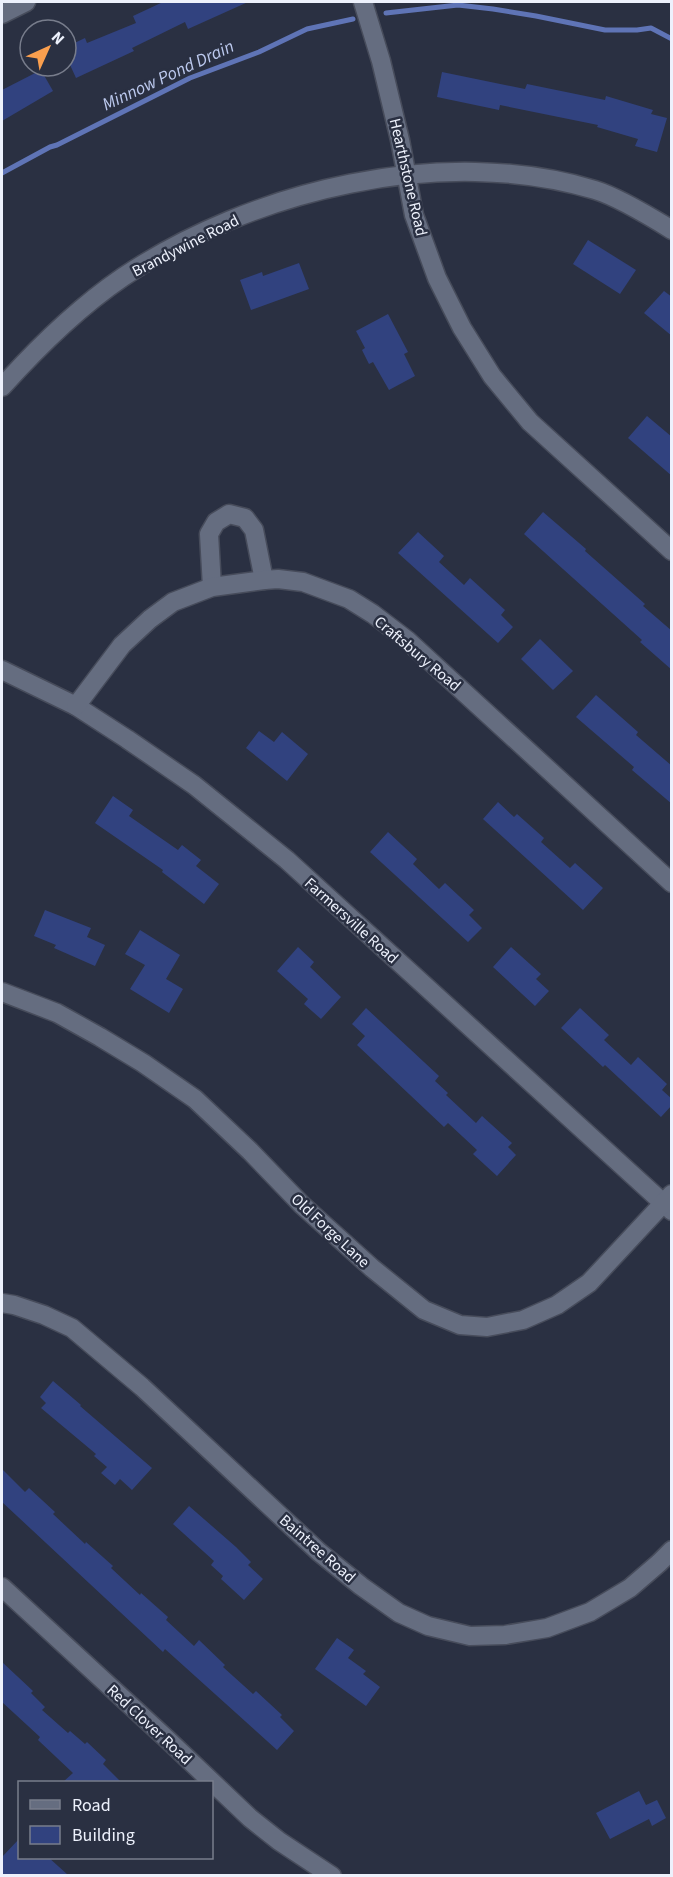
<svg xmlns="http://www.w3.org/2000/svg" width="673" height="1877" font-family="'Source Sans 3',sans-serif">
<rect width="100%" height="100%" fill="#2a3042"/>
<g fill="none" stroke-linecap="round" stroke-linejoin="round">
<g stroke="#5f74b6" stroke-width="5">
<polyline points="386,13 458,5 493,9 536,16 605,30 637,30 651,28 672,39"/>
<polyline points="2,173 50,147 57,145 190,78 259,52 307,29 353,19"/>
</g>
</g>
<g fill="#31427f">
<polygon points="163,2 248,2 188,29 185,22 132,48 134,51 76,78 66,56 66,47 85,38 87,43 136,23 133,16"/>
<polygon points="41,70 53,91 2,121 2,90"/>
<polygon points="442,72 525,89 527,84 605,100 606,96 653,110 651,114 667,118 657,152 635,146 638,139 597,127 598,125 500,105 499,110 437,97"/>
<polygon points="588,240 636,270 620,294 573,264"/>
<polygon points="299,263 309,289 251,310 240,280 262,272 263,276"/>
<polygon points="664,291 672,297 672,336 644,313"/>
<polygon points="388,314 408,352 404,354 415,376 389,390 373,362 369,364 362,350 365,348 356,331"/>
<polygon points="647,416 672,437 672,476 628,438"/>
<polygon points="543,512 586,549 585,551 645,604 643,606 672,631 672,670 640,642 642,640 524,534"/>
<polygon points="418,532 444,556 439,562 464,585 470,578 505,610 501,615 513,627 498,643 398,553"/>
<polygon points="540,639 573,671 553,690 521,659"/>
<polygon points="596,695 638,732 636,735 672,766 672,804 632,770 634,767 576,717"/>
<polygon points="259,731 274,742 282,732 308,754 287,781 246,748"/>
<polygon points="113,796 133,810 129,816 178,850 182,845 201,860 196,866 219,884 204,904 162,872 163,870 95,823"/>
<polygon points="498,802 514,817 517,814 544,838 541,842 570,868 575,863 603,888 583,910 483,819"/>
<polygon points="388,832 417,859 413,864 439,889 445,883 474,910 469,915 482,928 468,942 370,852"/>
<polygon points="45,910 91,928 87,937 105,945 95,966 54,948 56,945 34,936"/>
<polygon points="140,930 180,955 166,979 183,989 169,1013 130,989 145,965 125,954"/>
<polygon points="298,947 314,962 310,967 341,997 321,1019 304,1004 308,999 277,971"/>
<polygon points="511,947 541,974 536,979 549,991 535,1006 493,967"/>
<polygon points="366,1008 439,1076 435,1081 448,1093 446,1095 476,1123 482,1116 512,1143 508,1147 516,1155 497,1176 473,1154 477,1150 448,1123 444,1127 357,1045 365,1036 352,1024"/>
<polygon points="580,1008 609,1035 604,1040 631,1065 638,1057 667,1084 662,1090 672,1099 672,1105 661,1117 605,1065 603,1067 561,1028"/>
<polygon points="53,1381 81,1405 80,1406 152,1468 132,1490 120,1479 115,1485 101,1473 107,1467 94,1456 96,1454 41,1408 46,1403 40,1397"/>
<polygon points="2,1469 25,1492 29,1488 55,1512 53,1514 85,1544 86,1542 113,1566 111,1568 140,1595 141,1593 168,1617 166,1620 194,1646 199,1640 225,1665 223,1667 253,1694 256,1691 282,1715 280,1717 294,1731 277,1750 165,1649 163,1652 2,1502"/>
<polygon points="189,1506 236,1547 251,1562 248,1565 263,1579 244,1600 221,1579 223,1576 211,1565 214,1561 173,1524"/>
<polygon points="337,1638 354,1650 348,1658 366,1671 363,1674 380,1687 366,1706 315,1669"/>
<polygon points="2,1662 33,1691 31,1693 45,1707 42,1710 68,1733 70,1731 85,1744 87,1742 106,1760 103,1764 121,1782 63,1782 73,1773 38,1740 40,1737 2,1702"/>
<polygon points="639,1791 646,1805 657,1800 666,1818 652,1826 649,1819 610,1839 596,1813"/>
<polygon points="20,1838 20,1857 48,1857 68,1875 2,1875 2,1857"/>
</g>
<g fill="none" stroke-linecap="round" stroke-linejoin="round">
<g stroke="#474c5b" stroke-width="21">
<g id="minor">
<polyline points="363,2 381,61 400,140 414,215 437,278 462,328 492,376 530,422 672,551"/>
<polyline points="2,14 26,2"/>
<path d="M2 387C37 348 79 307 123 277 252 190 443 144 595 190 618 197 651 217 672 230"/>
<polyline points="212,587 209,534 216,522 229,514 245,518 254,530 264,580"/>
<polyline points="2,670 76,706 127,739 194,785 287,860 672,1211"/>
<polyline points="76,706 122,645 150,619 173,602 212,587 264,580 278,579 303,582 349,599 373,614 407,640 672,883"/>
<polyline points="2,992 57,1013 100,1037 143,1063 195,1099 250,1151 302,1205 372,1268 424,1310 460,1325 487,1327 523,1320 557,1305 589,1283 672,1194"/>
<polyline points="2,1303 14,1305 44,1315 72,1328 142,1387 319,1552 361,1586 399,1613 428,1626 470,1636 505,1635 547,1628 590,1612 630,1588 659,1563 672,1550"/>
<polyline points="2,1587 168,1740 250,1818 279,1841 332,1876"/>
</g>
</g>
<use href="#minor" stroke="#656d80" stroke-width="18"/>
</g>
<g text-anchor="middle" stroke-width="5" stroke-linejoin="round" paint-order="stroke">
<g font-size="16" fill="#edf1fc" stroke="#2a3042">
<text transform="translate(409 177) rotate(77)" y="6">Hearthstone Road</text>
<text transform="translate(185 245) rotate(-27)" y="6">Brandywine Road</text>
<text transform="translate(418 653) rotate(40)" y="6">Craftsbury Road</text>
<text transform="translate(352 920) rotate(42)" y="6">Farmersville Road</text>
<text transform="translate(331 1230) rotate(43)" y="6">Old Forge Lane</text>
<text transform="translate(318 1548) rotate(41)" y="6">Baintree Road</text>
<text transform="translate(150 1724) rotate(43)" y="6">Red Clover Road</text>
</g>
<g font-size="18" font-style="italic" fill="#bcc9ee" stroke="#2a3042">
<text transform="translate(168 75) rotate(-25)" y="6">Minnow Pond Drain</text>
</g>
</g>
<rect width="673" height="1877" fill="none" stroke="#edf1fc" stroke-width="6"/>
<rect x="18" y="1781" width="195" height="78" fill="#2a3042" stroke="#787d8c" stroke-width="1.5"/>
<rect x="30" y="1800" width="30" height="9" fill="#656d80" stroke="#787d8c" stroke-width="1.5"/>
<text x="72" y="1811" font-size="18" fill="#edf1fc">Road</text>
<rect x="30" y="1826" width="30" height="18" fill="#31427f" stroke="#787d8c" stroke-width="1.5"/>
<text x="72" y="1841" font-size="18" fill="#edf1fc">Building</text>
<g transform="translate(48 48) rotate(45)"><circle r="28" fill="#2a3042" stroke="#787d8c" stroke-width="1.5"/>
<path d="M0-4.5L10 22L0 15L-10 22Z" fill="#fa9f4e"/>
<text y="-9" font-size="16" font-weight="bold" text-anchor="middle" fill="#edf1fc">N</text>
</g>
</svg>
